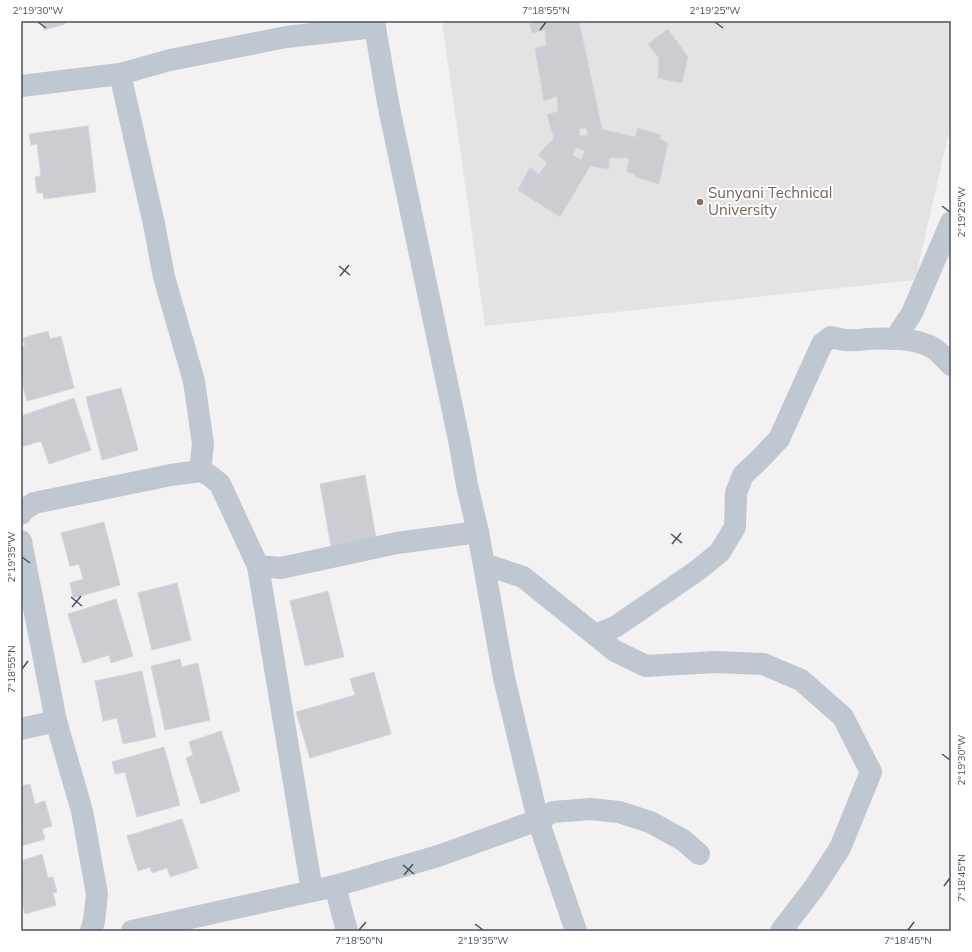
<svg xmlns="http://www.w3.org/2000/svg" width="972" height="952" font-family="Mulish,sans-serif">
<rect width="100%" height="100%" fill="#f3f1f1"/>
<polygon fill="#e4e2e3" points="442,21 951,21 951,123 915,280 485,326"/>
<g fill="#cbcdd3" stroke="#d5d6dc" fill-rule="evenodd">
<polygon points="41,21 64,21 65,24 44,30"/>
<path d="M529 21H579L602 129 635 137 638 128 661 135 660 139 668 143 659 184 636 177 635 174 627 172 629 158H609V169L590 166 560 217 518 190 530 167 539 174 547 163 538 155 554 138 547 115 558 111 557 96 544 101 535 48 546 45 545 30 532 33ZM586 127 588 135 580 136 579 129ZM576 148 585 151 581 160 573 155Z"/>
<polygon points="668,29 688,57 682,83 658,78 659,58 648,44"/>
<polygon points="88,126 96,192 44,199 43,193 37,193 35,177 41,176 37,144 31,145 29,134"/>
<polygon points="48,331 50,339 61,336 74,388 27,401 21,379 21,347 25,346 23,338"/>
<polygon points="121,388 138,450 102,460 86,397"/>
<polygon points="74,398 91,450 49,464 41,441 21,447 21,416"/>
<polygon points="365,475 377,544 332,552 320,484"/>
<polygon points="104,522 120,585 73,598 70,583 83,579 79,564 70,566 61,533"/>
<polygon points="177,583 191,640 152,650 138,593"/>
<polygon points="328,591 344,657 305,666 290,601"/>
<polygon points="116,599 133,656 111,663 109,655 83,663 68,614"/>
<polygon points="180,659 182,667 198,663 210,720 165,730 151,666"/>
<polygon points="142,671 156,737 123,744 117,718 103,721 95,681"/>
<polygon points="374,672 391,734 310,758 296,712 355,695 350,679"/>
<polygon points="221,731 240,791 201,804 186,758 193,755 189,742"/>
<polygon points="164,747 180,805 137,817 125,772 115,774 112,762"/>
<polygon points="30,784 35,804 45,801 52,826 42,829 45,839 21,846 21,786"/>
<polygon points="182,819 198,868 170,877 167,868 152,873 150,867 138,871 127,836"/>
<polygon points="42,854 48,878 53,877 57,892 53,893 56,905 25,914 21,899 21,861"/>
</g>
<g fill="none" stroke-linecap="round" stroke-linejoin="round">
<g stroke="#bfc7d0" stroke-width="22">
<polyline points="374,21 388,103 459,440 467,485 478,532 504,678 538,820 576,931"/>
<polyline points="120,74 154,224 164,277 194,381 203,444 200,471"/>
<polyline points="21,86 120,74 170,60 286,37 375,27"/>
<polyline points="895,339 912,313 951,222"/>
<polyline points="21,514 22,511 34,503 171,475 200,471 209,475 220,484 258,566 281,568 397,543 478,532"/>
<polyline points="21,541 56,721 82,811 97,894 94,921 91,931"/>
<polyline points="484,564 523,577 615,651 646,666 715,662 763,664 801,680 843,717 871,772 840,848 814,888 781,931"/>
<polyline points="258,566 312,891"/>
<path d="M595 635 615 627 698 570 720 552 735 527 736 493 743 475 759 460 779 439 822 344 831 337C836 338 841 340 846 340 854 341 861 340 868 339 888 338 916 338 933 348 940 352 945 359 951 365"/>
<polyline points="21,729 56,721"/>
<polyline points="335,886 347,931"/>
<polyline points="132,931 335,886 438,856 538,820 553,812 591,809 619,812 650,822 683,840 699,854"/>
</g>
</g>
<path fill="none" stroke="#48525f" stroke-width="1.5" d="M38 22 46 28M715 22 723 28M540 30 546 22M942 206 950 212M339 266 350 275M340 276 349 265M671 534 682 543M672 544 681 533M22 557 30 563M71 597 82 606M72 607 81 596M22 669 28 661M942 754 950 760M403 865 414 874M404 875 413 864M944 886 950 878M475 924 483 930M359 930 366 922M908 930 914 922"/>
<circle fill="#8d6e63" stroke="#fff" stroke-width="1.5" cx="700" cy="202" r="4"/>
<g text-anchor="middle" stroke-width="4" stroke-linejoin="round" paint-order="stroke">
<g font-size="15" fill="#785e54" stroke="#fff" text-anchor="start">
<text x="708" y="198">Sunyani Technical<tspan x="708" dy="17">University</tspan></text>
</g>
</g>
<rect width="972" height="952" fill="none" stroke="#ffffff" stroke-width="44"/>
<rect x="22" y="22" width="928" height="908" fill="none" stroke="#48525f" stroke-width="1.5"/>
<g font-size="10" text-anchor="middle" fill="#48525f">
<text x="38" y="14">2°19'30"W</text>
<text x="546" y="14">7°18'55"N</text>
<text x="715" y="14">2°19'25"W</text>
<text transform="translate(961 212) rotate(-90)" y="4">2°19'25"W</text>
<text transform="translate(11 557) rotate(-90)" y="4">2°19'35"W</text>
<text transform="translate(11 669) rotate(-90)" y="4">7°18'55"N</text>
<text transform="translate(961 760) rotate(-90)" y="4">2°19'30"W</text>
<text transform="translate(961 878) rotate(-90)" y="4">7°18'45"N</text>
<text x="359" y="944">7°18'50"N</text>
<text x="483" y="944">2°19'35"W</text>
<text x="908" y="944">7°18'45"N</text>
</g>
</svg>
